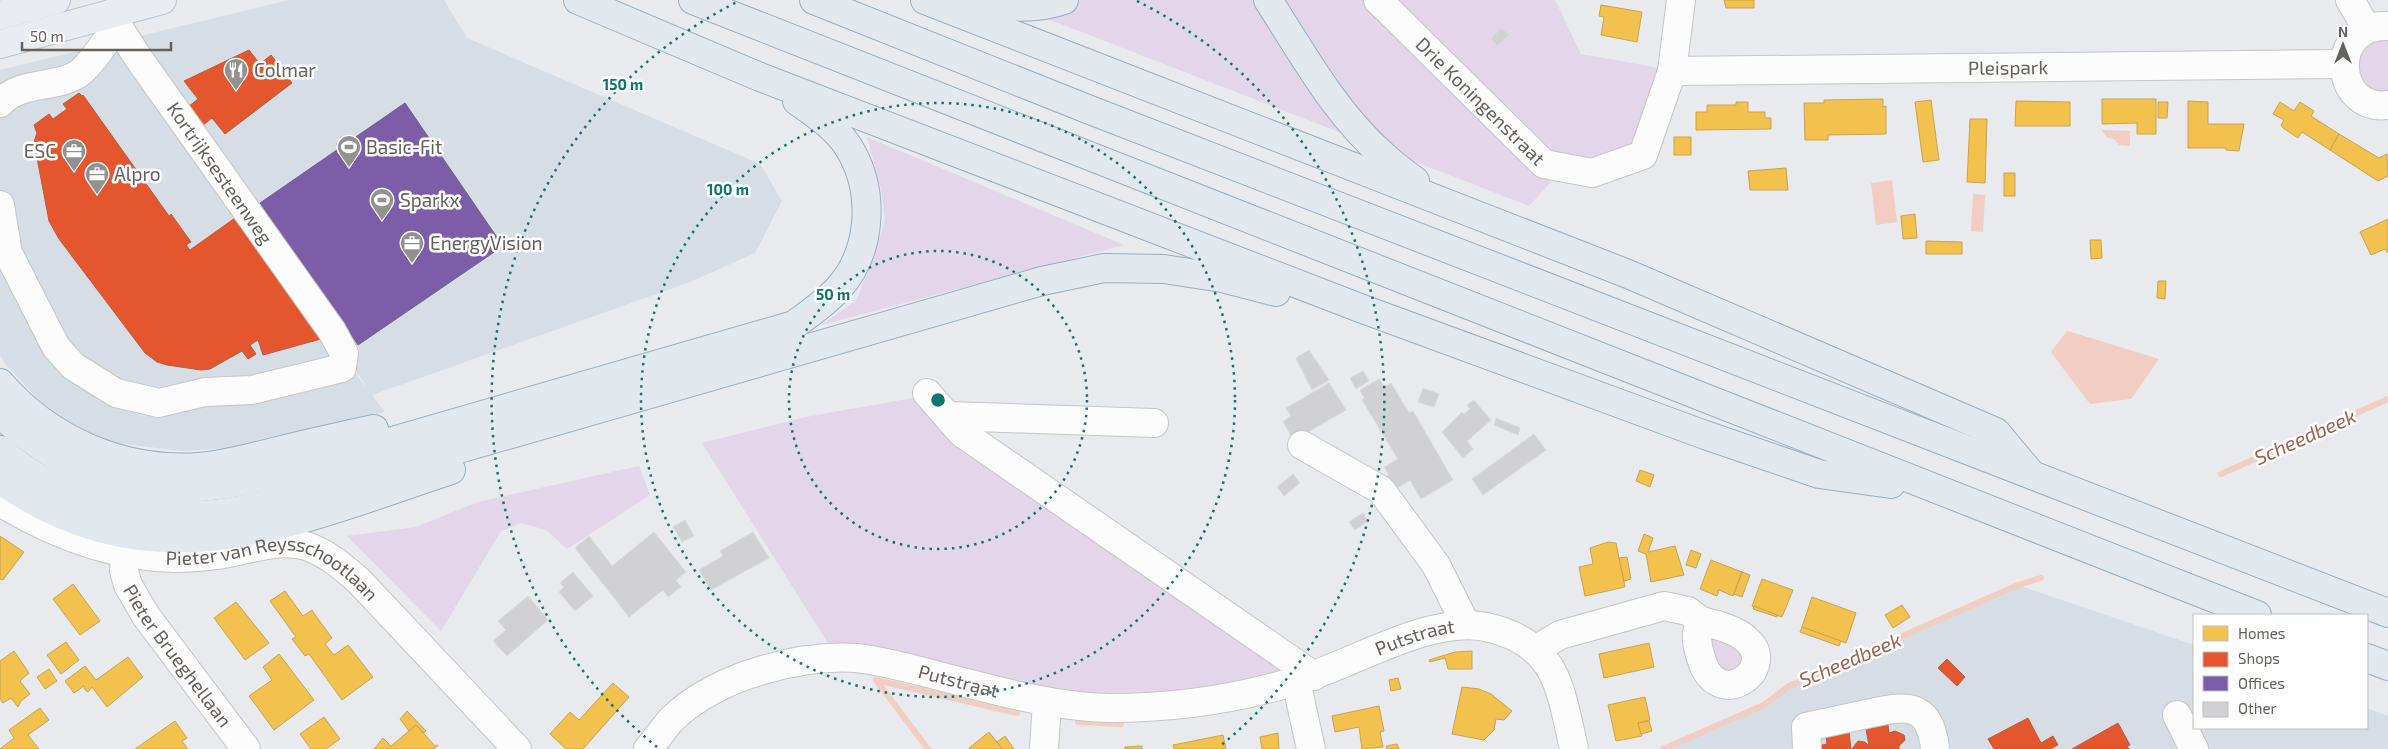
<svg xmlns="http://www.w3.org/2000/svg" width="2388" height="749" font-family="'Exo 2',sans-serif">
<rect width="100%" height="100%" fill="#e8eaed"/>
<g fill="#d7dde5" fill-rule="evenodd">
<path d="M289 0H444L467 38 760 164 782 201 755 253 690 282 372 395 385 412 229 448 182 451 115 443 75 426 45 406 5 364 0 355V70ZM244 200 366 386H365L330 340Z"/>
<polygon points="2018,585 2194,645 2194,728 2367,728 2367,708 2388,716 2388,749 1663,749 1764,705 1789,686"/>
</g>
<g fill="#e2d6e8">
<polygon points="999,0 1364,0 1551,182 1529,206"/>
<polygon points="1385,0 1555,0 1581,54 1665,69 1640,147 1594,164 1544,156"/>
<polygon points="2388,37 2388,96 2370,93 2355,69 2364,44"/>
<polygon points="867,137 1124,245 821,325 856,301 874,257 885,219 881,189"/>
<polygon points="918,397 1289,673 1182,691 1119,695 1055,690 831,648 702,443 806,417"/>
<polygon points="639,466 650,495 567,549 546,530 521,523 501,531 441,631 347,536 416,527 478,502"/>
<polygon points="1703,633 1742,648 1746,670 1718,678"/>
</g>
<g fill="#f1cdc2">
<polygon points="2101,130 2130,131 2130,146 2119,145 2114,139 2108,138"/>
<polygon points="1892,180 1897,222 1876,225 1871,183"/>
<polygon points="1973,194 1985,195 1983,232 1971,231"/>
<polygon points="2067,331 2068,331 2159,359 2131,399 2090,404 2051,352"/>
</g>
<g fill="#f2c14e" stroke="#c8a453">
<polygon points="1724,0 1754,0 1754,8 1726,8"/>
<polygon points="1601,5 1642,12 1637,42 1601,35 1604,17 1599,16"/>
<polygon points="1883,99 1883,107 1886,106 1886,134 1828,135 1828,140 1805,140 1804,103 1824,103 1824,100"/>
<polygon points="2102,99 2156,99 2156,134 2137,134 2137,123 2102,124"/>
<polygon points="1931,100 1939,160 1923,162 1915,102"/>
<polygon points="2016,101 2070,102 2070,126 2015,126"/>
<polygon points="2188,101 2208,102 2208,124 2244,124 2239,151 2226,150 2226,148 2188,148"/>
<polygon points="1736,102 1748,102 1748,112 1765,112 1765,118 1771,118 1771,129 1696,130 1696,112 1707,112 1707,105 1736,105"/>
<polygon points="2158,102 2168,102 2167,118 2158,118"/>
<polygon points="2280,102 2294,111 2300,102 2314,111 2311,116 2339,134 2330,150 2302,132 2298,138 2283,128 2281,125 2284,120 2273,114"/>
<polygon points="1970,119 1987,119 1985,183 1967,182"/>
<polygon points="2339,134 2379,158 2387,154 2388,176 2378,181 2330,150"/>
<rect x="1674" y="137" width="17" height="18"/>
<polygon points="1786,168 1788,190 1750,190 1748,171"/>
<rect x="2004" y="173" width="11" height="23"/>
<polygon points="1915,214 1917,238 1903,239 1901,216"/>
<polygon points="2388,219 2388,253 2385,249 2371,255 2360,232"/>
<polygon points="2090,240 2101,240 2102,258 2091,259"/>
<polygon points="1926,241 1962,242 1962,254 1926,254"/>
<polygon points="2158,281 2166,281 2165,299 2157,298"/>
<polygon points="1640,470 1654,475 1650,487 1636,481"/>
<polygon points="1644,534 1653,538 1648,552 1675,546 1684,575 1651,582 1646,554 1638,551"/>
<polygon points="0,536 24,552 3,580 0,579"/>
<polygon points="1608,542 1616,543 1625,587 1585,596 1579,567 1593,564 1590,548"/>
<polygon points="1691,550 1701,554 1696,568 1686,565"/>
<polygon points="1627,557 1631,579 1624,581 1619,558"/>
<polygon points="1711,560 1742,572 1733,596 1719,590 1717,596 1700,589"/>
<polygon points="1742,572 1750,575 1742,597 1734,594"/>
<polygon points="1762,579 1793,590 1782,617 1752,606"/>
<polygon points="73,584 100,621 80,635 53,599"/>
<polygon points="285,591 303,616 312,610 313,612 332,638 325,644 334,655 348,645 373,677 342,700 309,654 305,656 292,639 296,637 270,601"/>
<polygon points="1812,597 1856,613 1846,643 1802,627"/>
<polygon points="236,602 269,643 245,660 214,618"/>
<polygon points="1902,605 1910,617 1893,628 1885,615"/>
<polygon points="1754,606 1777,615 1777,617 1753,609"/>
<polygon points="1802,627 1841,641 1839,646 1800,632"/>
<polygon points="66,642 79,660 61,674 47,655"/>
<polygon points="1649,643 1654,667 1604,678 1599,654"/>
<polygon points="14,651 29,673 20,681 30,694 21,701 18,707 11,698 3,703 0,699 0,661"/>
<polygon points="1472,651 1472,669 1448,669 1445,658 1430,662 1429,660 1455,652"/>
<polygon points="279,654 314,700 274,730 249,696 272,680 263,667"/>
<polygon points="128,657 143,677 107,707 92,687 88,692 85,690 84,686 74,693 65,681 85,666 96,680"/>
<polygon points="49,669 57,681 45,689 37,677"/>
<polygon points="1398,678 1401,689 1391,691 1389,680"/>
<polygon points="613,683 629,697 583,749 566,749 550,734 570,712 579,720"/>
<polygon points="1462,687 1479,689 1491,694 1512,711 1504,720 1496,719 1494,730 1484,740 1452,734"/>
<polygon points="1645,697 1650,720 1638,723 1642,736 1616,741 1608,705"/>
<polygon points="1379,706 1384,731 1380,732 1383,747 1362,749 1359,727 1335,732 1332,716"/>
<polygon points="40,708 49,720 28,735 39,749 0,749 14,738 9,730"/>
<polygon points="407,711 426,731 424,733 416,725 409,731 400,719"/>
<polygon points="324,717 340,739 326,749 311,749 300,734"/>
<polygon points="175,721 187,738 182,741 188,749 135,749"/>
<polygon points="1649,721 1652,731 1641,734 1638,723"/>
<polygon points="416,725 435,746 438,745 434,749 374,749 383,738 391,746"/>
<polygon points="989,732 1002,749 970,749 969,748"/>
<polygon points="1278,733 1279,749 1262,749 1260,737"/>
<polygon points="1223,735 1226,749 1174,749 1173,745"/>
<polygon points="1005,736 1014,749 1002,749 997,742"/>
<polygon points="1397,744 1399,749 1387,749 1386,746"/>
<polygon points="1142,746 1142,749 1125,749 1125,747"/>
</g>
<g fill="#e4572e" stroke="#be5a3c">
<polygon points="249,50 260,64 271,55 292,83 225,134 212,118 202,126 188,107 198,99 184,81"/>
<polygon points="79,93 82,96 83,95 169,216 171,214 191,242 186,245 190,250 235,218 237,222 239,221 328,337 263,355 258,340 250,345 256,354 248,359 242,351 210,369 201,370 167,365 157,362 145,353 59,239 49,221 34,142 37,133 34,125 49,114 53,119 67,109 63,104"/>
<polygon points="1947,659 1965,677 1957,686 1938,668"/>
<polygon points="2028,718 2041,743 2053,736 2058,745 2050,749 1994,749 1988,739"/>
<polygon points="2118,723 2130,745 2127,746 2129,749 2072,749"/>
<polygon points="1888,725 1889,733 1895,731 1904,735 1905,740 1899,746 1899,749 1852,749 1858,741 1865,742 1869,746 1866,729"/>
<polygon points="1849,732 1851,749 1816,749 1818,746 1827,744 1826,736"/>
</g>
<polygon fill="#7b5ea7" stroke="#745f91" points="405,103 503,246 358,345 260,203"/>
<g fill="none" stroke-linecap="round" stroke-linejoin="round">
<g stroke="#f1cdc2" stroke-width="6">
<polyline points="2221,474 2388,399"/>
<polyline points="1078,722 1121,724"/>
<polyline points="928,749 876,680 1017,713"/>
<polyline points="1663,749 1764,705 1789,686 2018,585 2041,578"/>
</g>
</g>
<g fill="#d1d1d4" stroke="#d8dadc">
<polygon points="1502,28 1509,35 1497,46 1491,38"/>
<polygon points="1309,350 1329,380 1312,390 1296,358"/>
<polygon points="1363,371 1369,381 1356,389 1350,378"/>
<polygon points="1379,379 1384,387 1391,383 1409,413 1413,411 1453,480 1421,499 1410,480 1396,489 1387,476 1389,475 1384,467 1398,459 1362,400 1364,398 1360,390"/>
<polygon points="1329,383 1346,410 1294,440 1283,422 1291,416 1286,408"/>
<polygon points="1423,388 1439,394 1434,407 1418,402"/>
<polygon points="1474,400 1491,420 1467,441 1473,449 1463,458 1442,432 1462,412 1464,414 1470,409 1467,405"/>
<polygon points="1496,418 1520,428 1518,435 1494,425"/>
<polygon points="1534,434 1546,450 1483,495 1472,479"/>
<polygon points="1293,474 1300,483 1284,496 1277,487"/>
<polygon points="1363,513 1368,521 1355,530 1349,522"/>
<polygon points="685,520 694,536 682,542 673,527"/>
<polygon points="654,532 686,572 676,580 681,587 668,597 663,590 629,617 575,548 589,536 612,566"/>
<polygon points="753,532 769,558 711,590 699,570 723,556 720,551"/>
<polygon points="573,572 593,596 575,611 559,592 564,587 560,583"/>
<polygon points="528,596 548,620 507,656 493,641 506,630 498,621"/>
</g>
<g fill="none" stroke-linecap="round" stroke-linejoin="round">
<g stroke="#c6c6c7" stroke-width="30">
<g id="minor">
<path id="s1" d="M1378 0 1544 164 1592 173 1643 155 1672 71 1681 0"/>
<polyline points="2350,0 2367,29"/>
<path d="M2388 26C2328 23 2333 112 2388 105"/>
<path id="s2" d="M1672 71 2344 64"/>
<path d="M0 103C22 79 60 90 82 71 95 59 106 40 118 26"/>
<polyline points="0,205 8,253 56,347 73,366 116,393 159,403 205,392 252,390 342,368 344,353 332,331 139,59 110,14"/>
<polyline points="927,393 962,433 1314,676"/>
<polyline points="948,416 1154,423"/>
<polyline points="1302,445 1381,490 1436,565 1466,625"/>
<path id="s3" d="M0 502C54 535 111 557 175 558 188 558 203 557 216 555 244 552 278 537 306 546 327 553 343 567 359 581L517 749"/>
<path id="s4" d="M126 554 124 571 128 585 146 616 246 749"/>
<path d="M1701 621C1717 625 1735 629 1747 640 1779 669 1717 714 1701 658 1697 646 1694 633 1701 621Z"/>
<polyline points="1535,650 1560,635 1664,606 1688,611 1701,621"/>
<polyline points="1296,681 1311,749"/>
<polyline points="2177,715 2194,749"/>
<path id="s5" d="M648 749C656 740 663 729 671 720 695 696 731 679 763 670 793 661 824 656 856 658 884 661 912 669 939 676 995 690 1051 707 1109 708 1172 708 1236 699 1296 681 1352 665 1429 615 1486 627 1558 643 1560 688 1574 749"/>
<polyline points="1044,749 1047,702"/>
<path d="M1807 749 1806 727C1825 723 1843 719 1862 715 1900 707 1930 697 1935 749"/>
</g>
</g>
<g stroke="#b9c5d2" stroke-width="30">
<g id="major">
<polyline points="0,15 56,0"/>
<polyline points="0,44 162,0"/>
</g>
</g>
<g stroke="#99aec0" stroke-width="30">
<g id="highway">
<polyline points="578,0 760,77 1360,308 1705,435 1819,474 1891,484"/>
<polyline points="693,0 2257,615"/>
<polyline points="814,0 1090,110 2388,613"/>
<polyline points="925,0 1628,274 1996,432 2031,474"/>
<path d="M1268 0C1303 54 1335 114 1385 157 1394 166 1405 173 1415 181"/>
<path d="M952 1C989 4 1029 13 1064 0"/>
<path d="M0 383C50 441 123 472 199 467 226 465 252 457 278 451 310 443 342 436 374 429"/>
<path d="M0 414C102 505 181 500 306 466L794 325C809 314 825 303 838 289 871 253 875 195 852 153 840 130 817 115 797 101"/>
<path d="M0 450C58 501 138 521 213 514 245 511 276 502 306 493L1042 281 1104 268 1164 269 1222 278 1276 292"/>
<path d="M0 480C155 588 291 523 451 470"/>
<polyline points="2367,658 2388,666"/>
</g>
</g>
<use href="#minor" stroke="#fcfcfc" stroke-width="28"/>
<use href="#major" stroke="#e9edf2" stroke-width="28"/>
<use href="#highway" stroke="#e3e8ee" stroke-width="28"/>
</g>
<g fill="none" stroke="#0f766e" stroke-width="2.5" stroke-dasharray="2.5 5">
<circle cx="938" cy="400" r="149"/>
<circle cx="938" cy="400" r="297"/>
<path d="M657 747A446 446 0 0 1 739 1M1137 1A446 446 0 0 1 1219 747"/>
</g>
<defs>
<g id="restaurant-pin" transform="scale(1.25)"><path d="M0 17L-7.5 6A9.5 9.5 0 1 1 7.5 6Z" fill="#939090" stroke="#fff"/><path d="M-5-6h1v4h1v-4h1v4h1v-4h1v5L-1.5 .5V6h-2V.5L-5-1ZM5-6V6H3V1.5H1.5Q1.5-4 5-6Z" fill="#fff"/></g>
<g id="stadium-pin" transform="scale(1.25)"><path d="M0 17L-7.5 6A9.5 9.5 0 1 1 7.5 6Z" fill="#939090" stroke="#fff"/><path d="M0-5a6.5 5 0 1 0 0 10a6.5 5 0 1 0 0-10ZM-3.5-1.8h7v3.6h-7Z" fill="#fff"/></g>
<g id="office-pin" transform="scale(1.25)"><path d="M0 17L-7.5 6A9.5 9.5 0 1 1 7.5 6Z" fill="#939090" stroke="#fff"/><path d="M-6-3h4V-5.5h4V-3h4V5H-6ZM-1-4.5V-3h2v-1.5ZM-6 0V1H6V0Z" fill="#fff"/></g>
</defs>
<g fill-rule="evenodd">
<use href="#restaurant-pin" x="236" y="70"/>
<use href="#stadium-pin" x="349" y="147"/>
<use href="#office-pin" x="74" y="151"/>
<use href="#office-pin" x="97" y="174"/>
<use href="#stadium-pin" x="382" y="200"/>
<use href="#office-pin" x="412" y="243"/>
</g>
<g text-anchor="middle" stroke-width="5" stroke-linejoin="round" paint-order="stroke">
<g font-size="19" fill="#65605e" stroke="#fff">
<text dy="7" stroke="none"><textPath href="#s2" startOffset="336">Pleispark</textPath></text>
<text dy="7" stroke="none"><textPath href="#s1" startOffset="144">Drie Koningenstraat</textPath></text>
<text transform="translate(220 173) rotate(55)" y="7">Kortrijksesteenweg</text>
<text dy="7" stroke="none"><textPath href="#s3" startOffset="291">Pieter van Reysschootlaan</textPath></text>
<text dy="7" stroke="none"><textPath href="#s5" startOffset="812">Putstraat</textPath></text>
<text dy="7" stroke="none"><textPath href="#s4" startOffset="118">Pieter Brueghellaan</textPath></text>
<text dy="7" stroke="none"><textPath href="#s5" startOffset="342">Putstraat</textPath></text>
</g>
<g font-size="19" fill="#65605e" stroke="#fff" text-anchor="start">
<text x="254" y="77">Colmar</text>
<text x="366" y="154">Basic-Fit</text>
<text x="56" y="158" text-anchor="end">ESC</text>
<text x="114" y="181">Alpro</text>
<text x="400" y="207">Sparkx</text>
<text x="430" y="250">EnergyVision</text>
</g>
<g font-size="20" font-style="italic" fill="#9d634b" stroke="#fff">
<text transform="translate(2305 437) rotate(-24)" y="7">Scheedbeek</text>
<text transform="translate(1850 660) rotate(-23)" y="7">Scheedbeek</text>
</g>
</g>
<circle cx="938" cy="400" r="8" fill="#0f766e" stroke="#fff" stroke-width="2.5"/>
<g font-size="15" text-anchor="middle" font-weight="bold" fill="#0f766e" stroke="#fff" stroke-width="5" stroke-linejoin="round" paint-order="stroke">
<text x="623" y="90">150 m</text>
<text x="728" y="195">100 m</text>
<text x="833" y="300">50 m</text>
</g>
<rect x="2193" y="614" width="175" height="115" fill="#ffffff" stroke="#c1bfbf"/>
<rect x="2203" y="626" width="25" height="15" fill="#f2c14e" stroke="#c1bfbf"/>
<text x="2238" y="639" font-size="15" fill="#65605e">Homes</text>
<rect x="2203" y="652" width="25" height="15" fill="#e4572e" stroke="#c1bfbf"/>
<text x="2238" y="664" font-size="15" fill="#65605e">Shops</text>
<rect x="2203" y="676" width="25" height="15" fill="#7b5ea7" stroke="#c1bfbf"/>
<text x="2238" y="689" font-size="15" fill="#65605e">Offices</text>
<rect x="2203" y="702" width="25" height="15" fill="#d1d1d4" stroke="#c1bfbf"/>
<text x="2238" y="714" font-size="15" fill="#65605e">Other</text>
<g transform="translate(2343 45)" stroke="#ffffff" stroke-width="4" paint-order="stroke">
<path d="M0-4L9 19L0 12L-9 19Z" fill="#65605e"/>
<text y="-8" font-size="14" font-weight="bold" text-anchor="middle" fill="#65605e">N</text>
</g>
<path d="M22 42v8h149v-8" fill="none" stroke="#65605e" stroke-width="2.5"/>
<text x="30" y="42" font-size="15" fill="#65605e" stroke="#ffffff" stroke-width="4" paint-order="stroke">50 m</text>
</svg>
